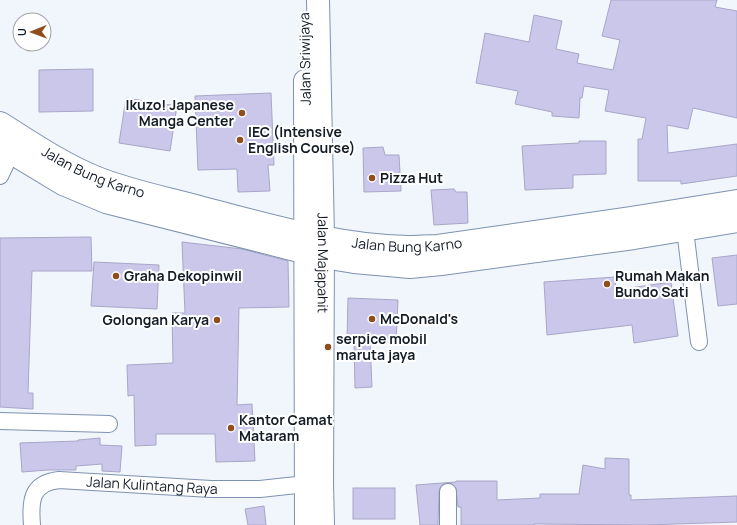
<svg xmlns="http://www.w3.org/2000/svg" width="737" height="525" font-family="Manrope,sans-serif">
<rect width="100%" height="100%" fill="#f1f5fc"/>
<g fill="#cac7eb" stroke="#a9a6c8">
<polygon points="611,0 717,0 715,7 737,11 737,118 693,108 688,129 667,125 668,153 737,144 737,176 681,184 681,181 638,181 638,139 642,139 646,118 605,111 609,90 584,86 582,98 580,98 579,118 552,116 552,112 515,104 518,91 476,83 485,33 529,42 534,15 562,21 556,49 579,54 577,63 613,70 620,40 602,36"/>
<polygon points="93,69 93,111 39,112 39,70"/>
<polygon points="271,93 274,165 268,165 270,191 238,192 237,169 198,170 195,96"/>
<polygon points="126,98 177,106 170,151 119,143"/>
<polygon points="579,141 606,141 606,174 573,175 573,188 525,190 522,146 579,143"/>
<polygon points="383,147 385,155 399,155 401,191 364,192 363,148"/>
<polygon points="454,189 456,192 467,192 468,223 434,225 431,190"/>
<polygon points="91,237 92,271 32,271 28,393 33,393 33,409 0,407 0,238"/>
<polygon points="182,242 242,249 288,261 289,307 239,308 237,405 252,404 255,461 216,462 215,434 156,434 156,445 135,446 134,395 128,396 127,365 173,363 172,313 185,313"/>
<polygon points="737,255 737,304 718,306 712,258"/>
<polygon points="94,262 159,265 157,309 91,306"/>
<polygon points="615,277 616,290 671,282 678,336 634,343 632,325 547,335 544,282"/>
<polygon points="348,298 398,300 396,342 370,341 372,387 355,388 354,341 347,341"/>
<polygon points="100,438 100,445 122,446 120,472 102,471 102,464 76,466 76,470 48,470 22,472 20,443 78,441 78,440"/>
<polygon points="605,458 629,459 629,495 631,495 631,500 737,496 737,522 647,525 534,524 534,525 461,525 461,507 458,507 456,488 452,484 448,483 443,484 440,488 439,492 438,525 420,525 416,485 456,482 456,481 497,481 497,500 540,498 540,494 579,494 583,465 605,469"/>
<rect x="353" y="488" width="42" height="31"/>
<polygon points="264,506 266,525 248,525 245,509"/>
</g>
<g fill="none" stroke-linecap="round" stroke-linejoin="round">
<g stroke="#7e92af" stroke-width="18">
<g id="street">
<polyline points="0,176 11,153"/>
<polyline points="685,230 699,342"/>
<polyline points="0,421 109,424"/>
<path id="s1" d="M32 525C30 501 31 483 59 480L211 489H260L306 484"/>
<polyline points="448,525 448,492"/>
</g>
</g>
<g stroke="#7e92af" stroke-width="24">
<g id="secondary">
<path id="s2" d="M0 123C31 142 61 163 95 177 129 191 167 198 203 208 269 225 339 246 408 247 418 247 428 246 438 246L632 218 737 201"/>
<polyline points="0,146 63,184 106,202 323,257 354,262 410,267 441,264 634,238 737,221"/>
</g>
</g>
<g stroke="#7e92af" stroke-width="24">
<g id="primary">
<path id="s3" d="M318 0 323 237 322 484 323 525"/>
<polyline points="305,81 306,525"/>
</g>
</g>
<use href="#street" stroke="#fff" stroke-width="16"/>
<use href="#secondary" stroke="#fff" stroke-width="22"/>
<use href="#primary" stroke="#fff" stroke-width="22"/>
</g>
<g fill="#904e1c" stroke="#fff" stroke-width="1.5">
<circle cx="242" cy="113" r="4"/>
<circle cx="240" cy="140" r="4"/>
<circle cx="372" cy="178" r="4"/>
<circle cx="116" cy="276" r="4"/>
<circle cx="607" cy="284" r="4"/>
<circle cx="372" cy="319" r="4"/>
<circle cx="217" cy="320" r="4"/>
<circle cx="328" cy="347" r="4"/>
<circle cx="231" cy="428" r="4"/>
</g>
<g text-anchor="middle" stroke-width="4" stroke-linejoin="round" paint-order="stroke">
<g font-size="14" fill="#141c27" stroke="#fff">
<text transform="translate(305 59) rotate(-91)" y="5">Jalan Sriwijaya</text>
<text dy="5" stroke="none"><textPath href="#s2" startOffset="106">Jalan Bung Karno</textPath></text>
<text dy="5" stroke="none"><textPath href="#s2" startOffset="430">Jalan Bung Karno</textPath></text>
<text dy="5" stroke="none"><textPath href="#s3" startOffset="263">Jalan Majapahit</textPath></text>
<text dy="5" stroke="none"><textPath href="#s1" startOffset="154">Jalan Kulintang Raya</textPath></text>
</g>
<g font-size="14" font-weight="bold" fill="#141c27" stroke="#fff" text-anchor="start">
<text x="234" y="110" text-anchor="end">Ikuzo! Japanese<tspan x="234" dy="16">Manga Center</tspan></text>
<text x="248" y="137">IEC (Intensive<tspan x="248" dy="16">English Course)</tspan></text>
<text x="380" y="183">Pizza Hut</text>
<text x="124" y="281">Graha Dekopinwil</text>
<text x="615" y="281">Rumah Makan<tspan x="615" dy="16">Bundo Sati</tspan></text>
<text x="380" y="324">McDonald's</text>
<text x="209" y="325" text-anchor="end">Golongan Karya</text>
<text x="336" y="344">serpice mobil<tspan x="336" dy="16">maruta jaya</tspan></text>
<text x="239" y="425">Kantor Camat<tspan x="239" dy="16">Mataram</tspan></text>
</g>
</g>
<g transform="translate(32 32) rotate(269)"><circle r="19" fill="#ffffff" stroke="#a1a4a9"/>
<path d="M0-3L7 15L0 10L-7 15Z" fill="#904e1c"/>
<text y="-6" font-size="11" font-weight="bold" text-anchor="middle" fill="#141c27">U</text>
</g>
</svg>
